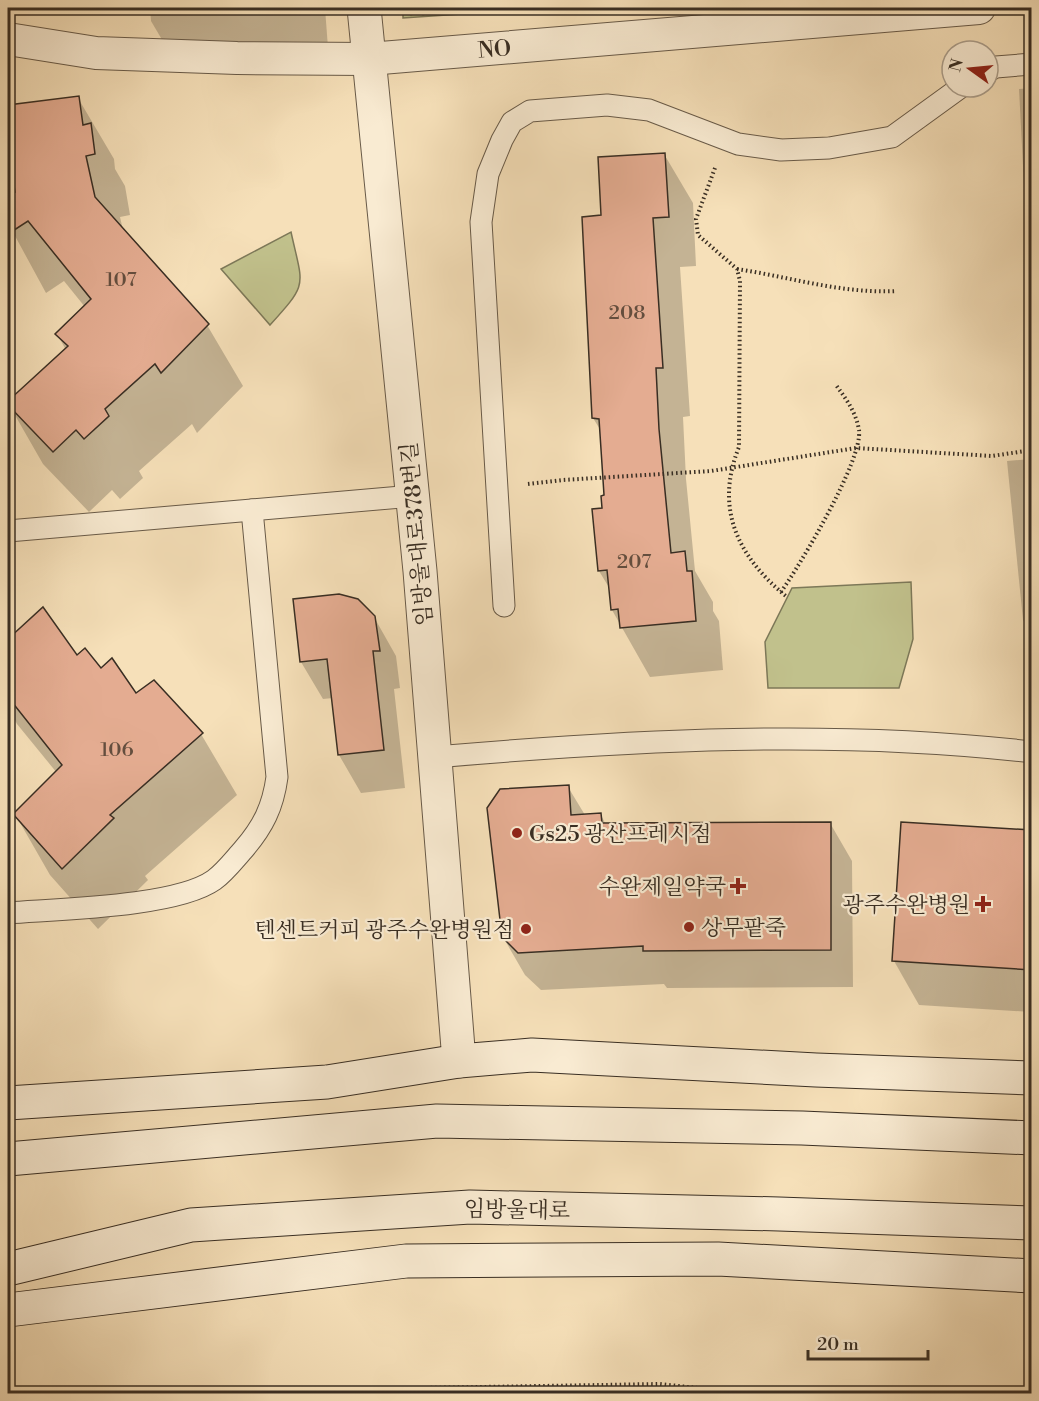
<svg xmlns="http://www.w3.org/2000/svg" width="1039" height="1401" font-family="'Libre Bodoni','Noto Serif KR',serif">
<defs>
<pattern id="grass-dots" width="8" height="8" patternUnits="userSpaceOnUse" patternTransform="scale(1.5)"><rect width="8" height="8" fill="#c1c18c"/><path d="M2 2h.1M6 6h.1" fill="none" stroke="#9e9d72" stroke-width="1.8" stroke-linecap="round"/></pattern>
</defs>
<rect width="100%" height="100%" fill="#f6e0b9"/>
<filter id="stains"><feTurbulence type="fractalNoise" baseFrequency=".00333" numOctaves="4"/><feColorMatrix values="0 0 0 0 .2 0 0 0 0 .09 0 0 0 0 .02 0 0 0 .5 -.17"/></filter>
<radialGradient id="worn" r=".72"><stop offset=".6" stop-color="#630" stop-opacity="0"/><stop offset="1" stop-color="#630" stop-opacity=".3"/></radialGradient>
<polygon fill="url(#grass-dots)" stroke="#7d7858" stroke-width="1.5" points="403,8 553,8 403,18"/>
<g fill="#c1c18c" stroke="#7d7858" stroke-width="1.5">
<path d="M291 232C303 287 309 282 270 325L221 269Z"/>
<polygon points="911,582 913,639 899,688 768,688 765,642 792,588"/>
</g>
<g fill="#0003">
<polygon points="8,8 12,8 8,21"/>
<polygon points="150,8 325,8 329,61 171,55 151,21"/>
<polygon points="1032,88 1032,339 1019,89"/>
<polygon points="78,98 114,159 115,169 125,186 130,215 120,217 123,230 207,325 243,386 197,433 192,424 139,471 143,478 120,499 112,490 89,512 43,464 8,403 66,350 57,334 85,307 64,281 46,293 8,223 8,197 16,192 8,140 8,107"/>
<polygon points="664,154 693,203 696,266 680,267 690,416 683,417 686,479 695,571 713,602 713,611 719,621 723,670 650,677 612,610 610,589 599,571 605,497 601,431 593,418 603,217"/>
<polygon points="1032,459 1032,636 1023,620 1007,461"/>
<polygon points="43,609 77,657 201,734 237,795 145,876 148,880 98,929 50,875 15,814 57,773 17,724 8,707 8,641"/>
<polygon points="374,617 396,656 400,688 394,689 405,788 361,793 339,755 333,698 323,699 301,662"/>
<polygon points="568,787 585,815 601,815 606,825 830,823 852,861 853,987 667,988 664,984 541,990 525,975 503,937"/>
<polygon points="1032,831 1032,1012 919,1005 894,961"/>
</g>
<g fill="#e4ac91" stroke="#392e23" stroke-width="1.5">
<polygon points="79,96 83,125 91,123 95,154 86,156 95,197 209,324 161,373 155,364 105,409 109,416 84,439 76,430 53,452 8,405 8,401 68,346 55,334 91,299 28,221 8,234 8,196 15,192 8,149 8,105"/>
<polygon points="665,153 669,217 653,218 663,368 656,368 659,429 671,553 685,551 687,571 692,571 696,621 620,628 618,609 611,610 607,570 598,571 592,509 602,508 601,496 604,495 599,419 592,418 582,217 601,215 598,157"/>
<polygon points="339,594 358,599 375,616 380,651 373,651 384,750 338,755 327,659 300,662 293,599"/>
<polygon points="43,607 77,655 85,648 101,668 112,658 136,693 154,680 203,733 110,815 114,818 62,869 13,814 62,765 8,697 8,639"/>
<polygon points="569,785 571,815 601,813 602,823 831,822 831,950 643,951 643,946 518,953 502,937 487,808 500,789"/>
<polygon points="901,822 1032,830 1032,970 892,961"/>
</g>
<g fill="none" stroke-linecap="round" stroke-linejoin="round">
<g stroke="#685a48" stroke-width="23">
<g id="service">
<polyline points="988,71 996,67 1032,64"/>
<polyline points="8,531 252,510"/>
<polyline points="504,606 481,222 488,174 502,140 512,122 530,111 607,105 649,110 738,144 781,150 829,148 892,137 961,87"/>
<path d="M435 757C631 740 836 729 1032 752"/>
<path d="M8 913C58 909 176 907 214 880 225 872 234 860 243 850 263 827 273 807 277 777L252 510 413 496"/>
</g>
</g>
<g stroke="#685a48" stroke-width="34">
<g id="pedestrian">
<path id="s1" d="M8 39 96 53 237 58 369 59 979 8"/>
</g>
</g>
<g stroke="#685a48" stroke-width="35">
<polyline id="minor" points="364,8 420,571 459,1061"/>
</g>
<g stroke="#392e23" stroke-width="35">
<g id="secondary">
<polyline points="8,1103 327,1082 459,1061 532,1055 816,1070 1032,1078"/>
<polyline points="8,1159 437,1121 802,1128 1032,1138"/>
<polyline points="8,1269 191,1225 470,1207 779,1214 1032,1223"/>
<polyline points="8,1310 406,1261 718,1259 1032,1276"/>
</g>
</g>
<g stroke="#392e23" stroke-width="4" stroke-dasharray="1.5 3" stroke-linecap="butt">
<path d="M715 168 696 219 698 235 737 269 740 281 739 447C714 509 738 557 787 597"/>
<path d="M737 269C790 277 842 294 897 291"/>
<polyline points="528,484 563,480 711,471 856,448 992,456 1032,450"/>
<path d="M781 592C800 565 863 460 859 430 856 412 846 399 836 385"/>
<polyline points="359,1394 421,1388 660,1384 754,1394"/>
</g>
<use href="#service" stroke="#f9ebd2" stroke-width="21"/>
<use href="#pedestrian" stroke="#f9ebd2" stroke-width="32"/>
<use href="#minor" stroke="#f9ebd2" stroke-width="33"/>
<use href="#secondary" stroke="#f9ebd2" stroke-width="33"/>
</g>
<g fill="#8f2418" stroke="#f9ebd2" stroke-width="2">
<circle cx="517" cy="833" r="6"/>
<path d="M735 877h6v6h6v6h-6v6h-6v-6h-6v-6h6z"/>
<path d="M980 895h6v6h6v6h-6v6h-6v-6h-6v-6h6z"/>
<circle cx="689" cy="927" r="6"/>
<circle cx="526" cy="929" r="6"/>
</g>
<g text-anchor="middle" stroke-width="4.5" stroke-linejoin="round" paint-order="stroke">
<g font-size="20" fill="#644e3e">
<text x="121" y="286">107</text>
<text x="627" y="319">208</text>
<text x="634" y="568">207</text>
<text x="117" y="756">106</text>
</g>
<g font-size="22" fill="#392e23" stroke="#f9ebd2">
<text dy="8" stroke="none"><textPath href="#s1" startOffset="488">NO</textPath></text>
<text transform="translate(416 534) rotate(-95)" y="8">임방울대로378번길</text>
<text transform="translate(517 1209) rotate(1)" y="8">임방울대로</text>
</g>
<g font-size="22" fill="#392e23" stroke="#f9ebd2" text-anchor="end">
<text x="529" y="841" text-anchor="start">Gs25 광산프레시점</text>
<text x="726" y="894">수완제일약국</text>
<text x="970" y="912">광주수완병원</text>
<text x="701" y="935" text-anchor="start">상무팥죽</text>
<text x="514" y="937">텐센트커피 광주수완병원점</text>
</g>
</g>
<rect width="1039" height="1401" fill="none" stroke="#f6e0b9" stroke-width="30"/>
<rect x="9" y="9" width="1021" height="1383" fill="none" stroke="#392e23" stroke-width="3"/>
<rect x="15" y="15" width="1009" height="1371" fill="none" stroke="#392e23" stroke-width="1.5"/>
<g transform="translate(970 69) rotate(285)"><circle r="28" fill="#f9ebd2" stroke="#ac9f8c" stroke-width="1.5"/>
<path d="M0-4.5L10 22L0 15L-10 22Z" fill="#8f2418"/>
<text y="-9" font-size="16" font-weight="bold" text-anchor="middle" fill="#392e23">N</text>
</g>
<path d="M808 1350v9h120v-9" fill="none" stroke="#392e23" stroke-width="3"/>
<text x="817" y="1350" font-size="18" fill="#392e23" stroke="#f9ebd2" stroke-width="4.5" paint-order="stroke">20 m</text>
<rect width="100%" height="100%" filter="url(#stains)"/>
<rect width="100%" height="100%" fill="url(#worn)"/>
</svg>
